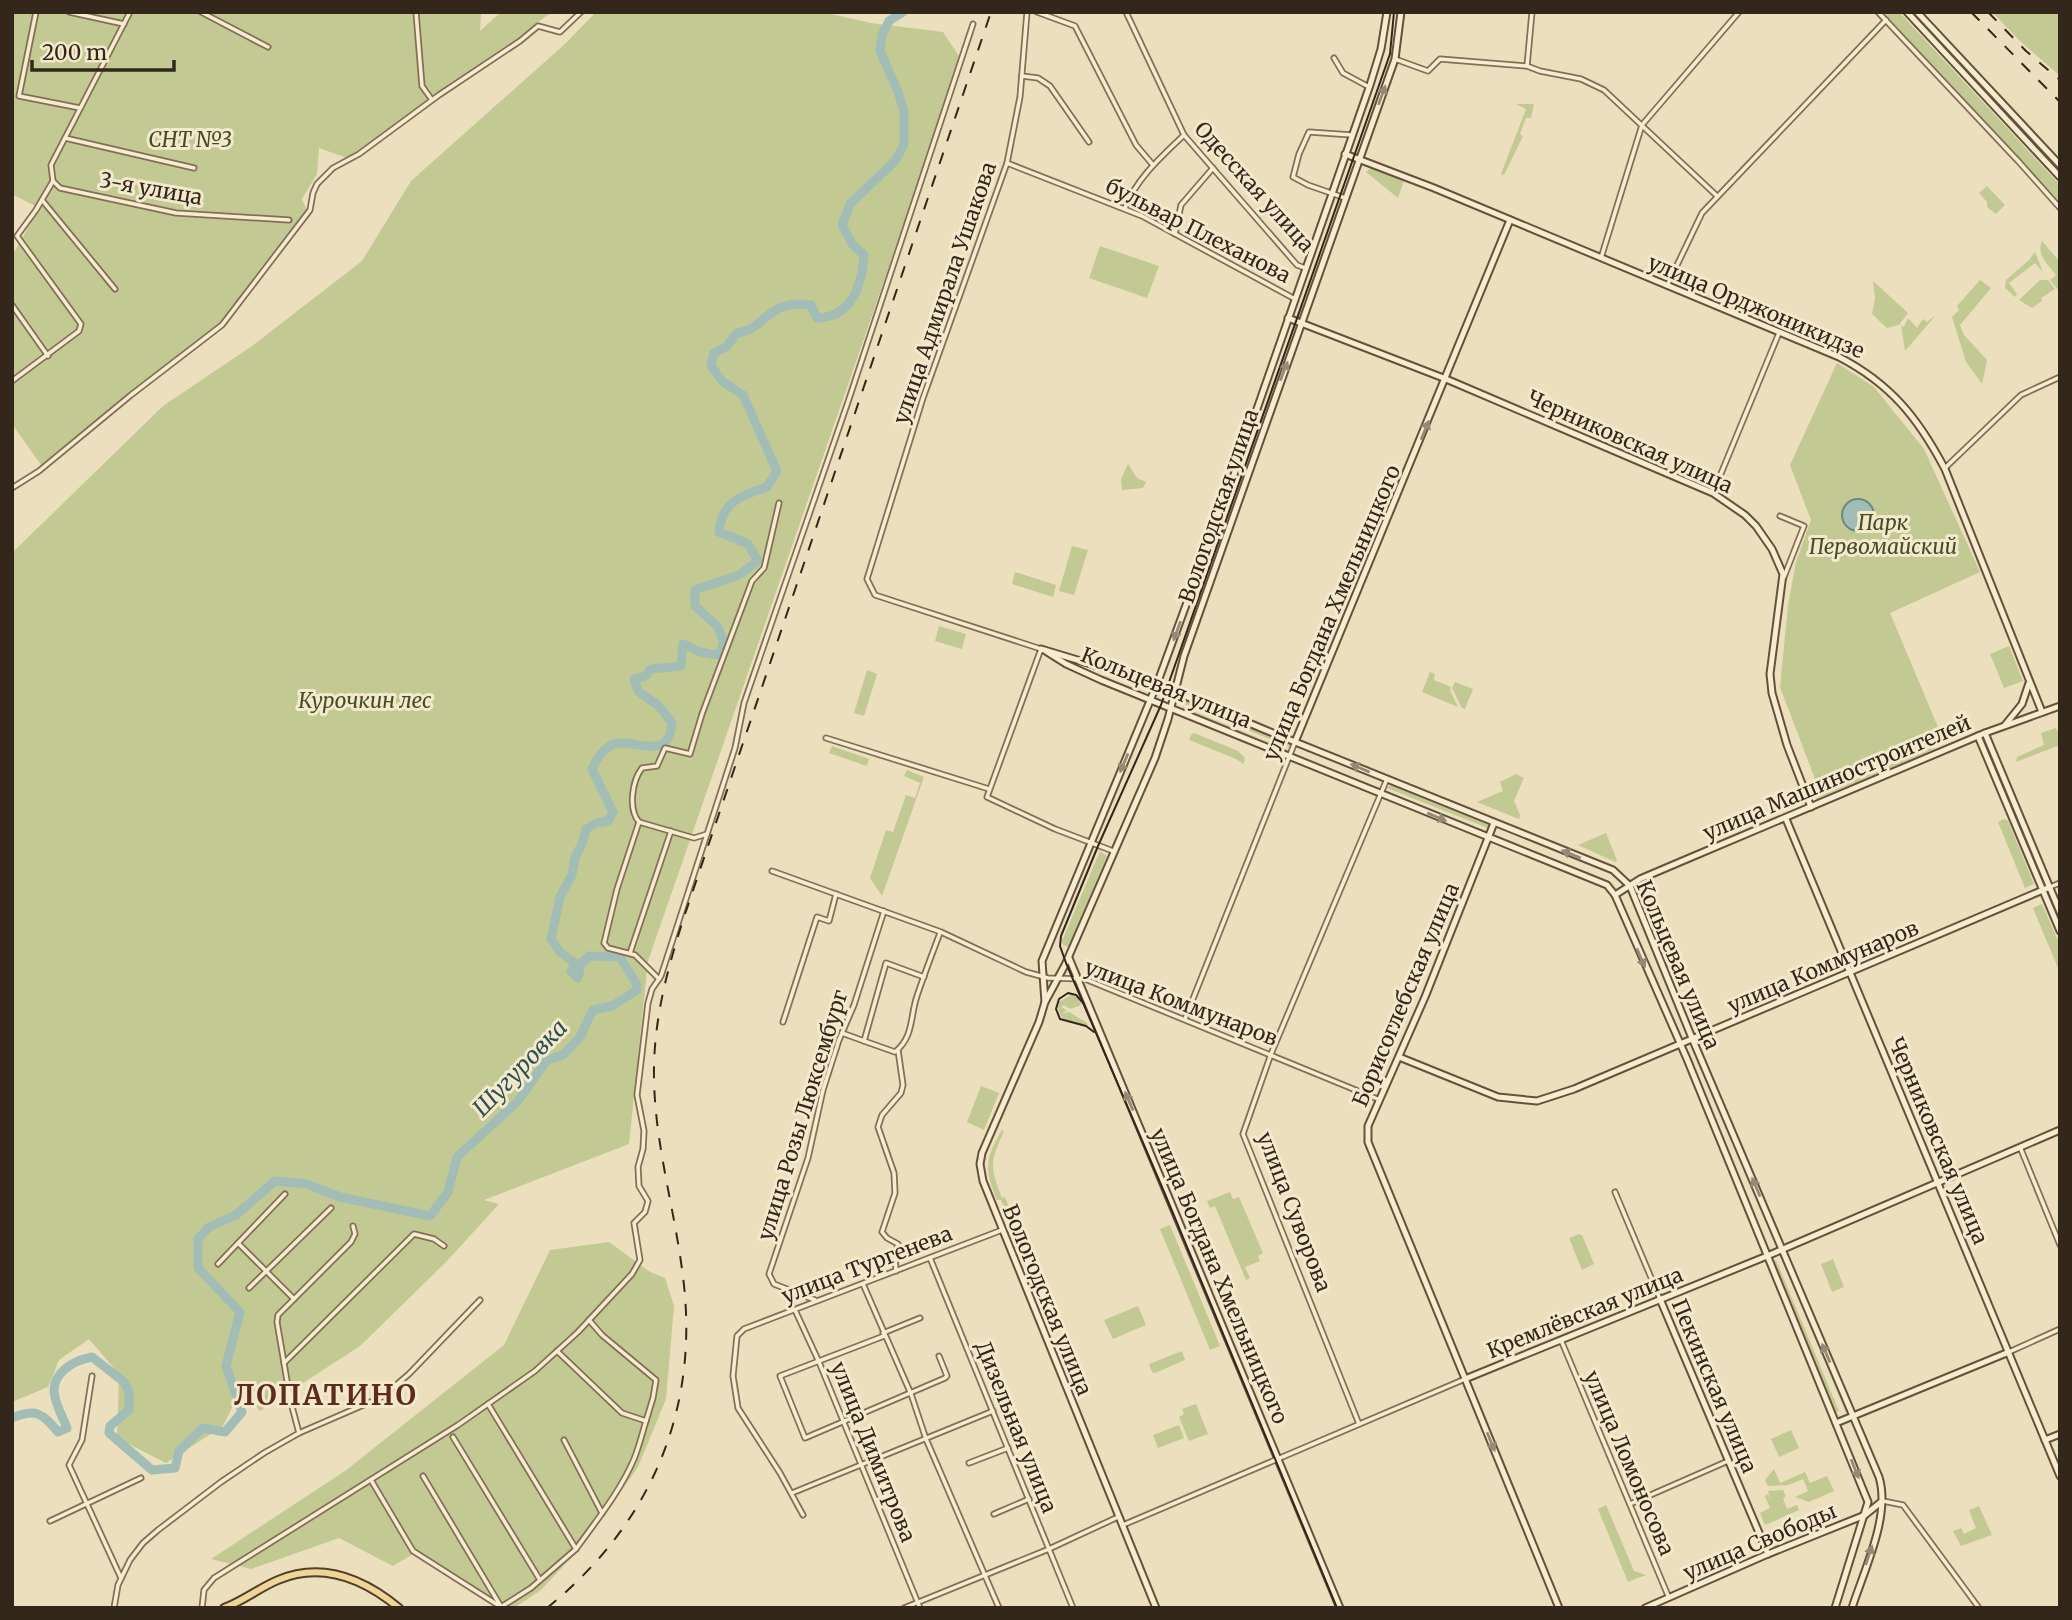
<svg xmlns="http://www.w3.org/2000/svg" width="2072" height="1620" font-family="Merriweather,serif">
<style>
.green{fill:#c2c993}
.water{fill:#a1bdb6;stroke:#698a83;stroke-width:2}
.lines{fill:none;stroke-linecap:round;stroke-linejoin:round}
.river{stroke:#a1bdb6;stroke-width:9}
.street-casing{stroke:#836f58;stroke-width:7}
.secondary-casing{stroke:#65513b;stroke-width:9}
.primary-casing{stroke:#513e2c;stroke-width:10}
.street{stroke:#f7ecd0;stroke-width:3.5}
.secondary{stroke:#f7ecd0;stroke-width:5}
.primary{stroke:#efd596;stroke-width:6}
.tram{stroke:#33271c;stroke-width:2}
.rail{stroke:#33271c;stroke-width:2;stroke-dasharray:12 12;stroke-linecap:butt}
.oneway{fill:#958a76}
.labels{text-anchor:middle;stroke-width:6;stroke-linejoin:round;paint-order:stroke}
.park-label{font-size:21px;font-style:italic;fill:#434f23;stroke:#f4e9cd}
.street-label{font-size:21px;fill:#33271c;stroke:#f4e9cd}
.water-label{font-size:23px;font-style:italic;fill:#2b5251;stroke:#f4e9cd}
.district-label{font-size:28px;font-weight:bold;letter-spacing:2px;fill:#5e2b1d;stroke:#f4e9cd}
</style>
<rect width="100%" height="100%" fill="#ecdfbe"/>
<g class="green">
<path d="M12 12H481L480 31 501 12H555L546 16 491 60 347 158 319 148 317 174 302 199 308 213 210 337 41 465 12 424V256L39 208 12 194Z"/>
<path d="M596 12H822L871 23 943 32 961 59 648 961 629 1144 484 1200 499 1204 446 1262 360 1346 260 1411 241 1390 223 1426 166 1463 117 1438 119 1374 89 1339 59 1360 48 1387 12 1402V553L163 406 252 346 362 261 411 181 566 43Z"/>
<path d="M1883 12H1899L2060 185V204Z"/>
<path d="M1992 12H2056L2060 17V76L2020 41Z"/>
<path d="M1516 104H1534L1531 118H1526L1520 134 1523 136 1504 175 1501 174 1526 109Z"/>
<path d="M1371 168 1404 181 1398 198 1366 172Z"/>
<path d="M1987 186 2005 205 1996 214 1987 207V202L1979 193Z"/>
<path d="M2042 241 2060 262V292L2050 280 2056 275C2048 264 2036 255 2042 241Z"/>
<path d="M1100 246 1159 266 1147 298 1089 278Z"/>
<path d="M2035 252 2043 272 2035 263 2009 283 2017 294 2015 297 2005 288 2006 280 2029 260Z"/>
<path d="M1980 280 1991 288 1960 325 1964 335 1987 360 1982 384 1966 362 1952 317 1959 310 1957 306Z"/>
<path d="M2040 280H2048L2055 289 2041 298 2042 301 2032 308 2019 300Z"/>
<path d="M1873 281 1908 313 1899 325 1887 328 1872 314 1875 299Z"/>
<path d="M1936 315 1905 351 1901 325 1904 327 1908 318 1917 328 1923 319 1927 322Z"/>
<path d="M1837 363 1874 387 1924 449 1980 572 1890 613 1943 739 1820 792 1780 687 1788 605 1796 562 1811 520 1790 465Z"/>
<path d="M1128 464 1137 478 1146 482 1143 488 1122 490 1121 479Z"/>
<path d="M1072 546 1088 550 1074 595 1059 591Z"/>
<path d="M1015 572 1056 585 1053 597 1012 584Z"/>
<path d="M939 626 966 634 962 649 935 641Z"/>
<path d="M2009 646 2023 681 2004 688 1990 654Z"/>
<path d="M867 670 877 674 864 716 854 713Z"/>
<path d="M1430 672 1435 674 1434 680 1451 687 1450 690 1458 707 1422 692Z"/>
<path d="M1455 682 1473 689 1465 709 1462 708 1452 688Z"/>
<path d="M1185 700 1290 743 1289 747 1184 704Z"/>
<path d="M1183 707 1288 750 1286 752 1182 710Z"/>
<path d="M2056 728 2060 737V745L2016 762 2017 757 2044 745 2041 733Z"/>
<path d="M1194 733 1238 751 1245 758 1244 763 1243 764 1236 759 1189 740 1191 735Z"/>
<path d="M832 746 869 759 867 766 829 753Z"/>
<path d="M1934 746 1935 749 1817 800 1815 797Z"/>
<path d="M907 770 924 777 882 896 870 878 886 830 893 832 906 795 915 798 920 783 904 776Z"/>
<path d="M1516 774 1524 778 1514 801 1520 815 1519 819 1477 802 1503 791 1500 782Z"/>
<path d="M1391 785 1488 824 1490 829 1387 788Z"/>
<path d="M2004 819 2008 821 2034 884 2025 888 1998 822Z"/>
<path d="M1606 833 1617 860 1615 862 1578 845Z"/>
<path d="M1100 851 1107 856 1068 947 1063 945 1062 941Z"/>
<path d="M2042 904 2060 945V973L2033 908Z"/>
<path d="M1071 995 1078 998 1081 1005 1071 1009 1063 1005 1062 1007 1067 1011 1061 1014 1069 1012 1087 1023 1088 1026C1073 1022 1054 1021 1059 1002Z"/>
<path d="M981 1086 999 1093 984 1130 967 1122Z"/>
<path d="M1002 1130 1004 1131C990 1164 989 1164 1002 1198L1005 1197 1021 1235 1017 1237 1001 1200H997C984 1170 985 1158 1002 1130Z"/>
<path d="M1230 1192 1233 1199 1239 1197 1263 1253 1258 1256 1260 1261 1245 1267 1250 1278 1246 1280 1215 1206 1210 1208 1207 1201Z"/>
<path d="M1170 1225 1220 1346 1210 1350 1160 1229Z"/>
<path d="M1579 1234 1582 1235 1594 1264 1582 1270 1569 1238Z"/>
<path d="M609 1242 650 1272 665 1278 674 1306 666 1399 638 1467 585 1543 541 1590 514 1608H501L413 1554 393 1566 339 1538 251 1569 211 1559 345 1471 504 1345 550 1250Z"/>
<path d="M1783 1256 1850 1415H1847L1781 1257Z"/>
<path d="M1833 1259 1844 1287 1832 1292 1821 1264Z"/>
<path d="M1776 1260 1839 1411 1836 1412 1773 1261Z"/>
<path d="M1138 1306 1146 1325 1113 1339 1104 1320Z"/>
<path d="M1182 1351 1185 1360 1155 1373 1152 1372 1149 1364Z"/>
<path d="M1196 1404 1208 1434 1189 1441 1179 1417 1184 1414 1182 1409Z"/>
<path d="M1179 1425 1184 1438 1158 1448 1153 1435Z"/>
<path d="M1791 1430 1799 1448 1779 1457 1771 1439Z"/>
<path d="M1774 1469 1780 1483 1805 1472 1810 1483 1827 1476 1834 1491 1809 1502 1795 1497 1808 1491 1803 1479 1788 1485 1768 1486 1765 1480Z"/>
<path d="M1783 1490 1786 1497 1783 1498 1787 1509 1797 1505 1799 1510 1765 1525 1760 1513 1770 1508 1765 1496 1768 1494 1771 1500 1768 1491Z"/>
<path d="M1606 1505 1634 1571 1646 1575 1628 1582 1598 1509Z"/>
<path d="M1979 1506 1992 1535 1961 1546 1953 1531 1961 1528 1964 1534 1976 1528 1969 1510Z"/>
</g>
<circle class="water" cx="1858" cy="515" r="16"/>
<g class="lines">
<path class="river" d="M12 1418C36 1408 42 1413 58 1432L67 1428C63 1418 57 1407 55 1397 49 1374 74 1360 92 1357L124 1382 129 1392V1410L110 1426 109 1433 152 1470 175 1468 179 1451 203 1428 225 1432 242 1412 226 1366 240 1312 198 1268V1239L209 1227 236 1215 275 1181 307 1184 340 1197 430 1216 448 1192 457 1157 517 1102 547 1060 563 1055 580 1037 593 1010 612 1006 637 990V985L620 957 589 956 581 964 578 978 571 971 576 964 560 952 551 939 560 897 572 875 575 857 582 844 586 829 596 823 608 821 613 812 592 769C598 758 602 749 614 744 634 737 669 764 672 723L659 706 638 691 634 679 645 676 651 669 681 666 683 644 700 652 719 655 724 643 718 627 695 606V590L739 575 758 561 748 544 719 532C722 501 741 496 767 487L777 471 743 395 722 381 711 365 714 353 726 347 737 333C765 330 768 298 811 305L817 318C853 317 862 284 864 255L852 244 842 225 850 204 895 161 904 145V111L898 92 880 51 882 35 889 21 903 12"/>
<defs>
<g id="street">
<path d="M36 12 19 96 80 108"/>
<path d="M69 12 124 24"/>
<path d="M130 12 51 165 53 181 60 188 176 213 289 220"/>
<path d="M201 12 268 47"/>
<path d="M416 12 422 86 432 100"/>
<path d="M1027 12 1020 97 1007 163 923 398 867 579 875 595 1041 649 987 797 1055 829 1113 851"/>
<path d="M1037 12 1075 26 1136 145 1153 165"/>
<path d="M1126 12 1184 135 1297 265 1305 268"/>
<path d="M1878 12 2019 162 2060 208"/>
<path d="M1334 58 1343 73 1369 87"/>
<path d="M1395 59 1428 71 1440 59 1527 66 1540 71 1581 79 1604 90 1717 196"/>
<path d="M1527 66 1532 12"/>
<path d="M1022 76 1038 78 1050 86 1089 142"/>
<path d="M65 138 194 168"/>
<path d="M1007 163 1142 216 1295 299"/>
<path d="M1345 198 1308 185 1293 177 1299 154 1309 132 1352 135"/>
<path d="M42 200 115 289"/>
<path d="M1125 208C1137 178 1161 157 1184 135"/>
<path d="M1175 234 1181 205 1213 168"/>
<path d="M1601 258 1642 125 1739 12"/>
<path d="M1667 286 1702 213 1886 20"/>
<path d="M12 305 48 356"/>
<path d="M12 381 79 331 81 324 17 236 36 210 53 181"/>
<path d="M1945 468 2021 395 2060 377"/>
<path d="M12 488 39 471 131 395 222 325 310 210 313 193 317 184 333 168 359 154 439 95 520 41 538 26 560 32 581 12"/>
<path d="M1713 493 1779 333"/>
<path d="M1780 516 1804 526 1784 577"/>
<path d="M826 738 989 789"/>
<path d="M639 822 694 838 707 834"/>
<path d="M772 871 941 932 1026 972 1048 978 1085 979 1380 1100"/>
<path d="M2050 887 2060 883"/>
<path d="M630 953 671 831"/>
<path d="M659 979 635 955 608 948 604 943 617 889 639 822C628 809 632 781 642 768L657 766 665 748 690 754 702 714 752 581 764 568 779 503"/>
<path d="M1185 1019 1295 742"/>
<path d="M783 1022 817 917 829 921 836 894"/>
<path d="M842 1033 864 1041 886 963 924 977"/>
<path d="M864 1041 895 1052C914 1037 910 1016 917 996 924 975 932 954 940 933"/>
<path d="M2020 1147 2060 1245"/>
<path d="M1615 1192 1660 1299"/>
<path d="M238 1243 294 1299"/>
<path d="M930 1258 1073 1608"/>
<path d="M218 1264 285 1194"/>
<path d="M896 1271 895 1255 898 1244 887 1238 882 1232 895 1193 894 1173 878 1127 882 1115 901 1093 903 1085 898 1050"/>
<path d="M863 1284 911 1394 926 1439 999 1608"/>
<path d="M249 1288 331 1208"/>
<path d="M815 1300 774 1284 769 1274 808 1158 823 1090 839 1040 854 1005 884 911"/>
<path d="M795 1310 819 1362 920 1608"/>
<path d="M883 1333 920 1318"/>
<path d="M884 1336 780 1376 805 1438 945 1378 947 1376 939 1356"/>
<path d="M1561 1340 1669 1598"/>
<path d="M557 1351 622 1413 646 1421 653 1398 656 1380 602 1335 589 1320"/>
<path d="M2009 1352 2060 1329"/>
<path d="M284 1363 277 1322 278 1315 351 1242 355 1234 353 1226"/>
<path d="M92 1376 82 1440 69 1465 121 1578"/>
<path d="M488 1404 576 1549C596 1521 620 1492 634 1459 639 1447 642 1434 646 1421"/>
<path d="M1359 1424 1243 1134 1271 1054 1387 779"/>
<path d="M299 1433 290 1399 284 1363 414 1234 434 1239 444 1246"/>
<path d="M453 1437 540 1580"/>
<path d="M564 1440 602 1513"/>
<path d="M969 1463 1008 1448"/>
<path d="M423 1476 500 1605"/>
<path d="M371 1480 413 1551 501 1607"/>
<path d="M792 1493 993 1411"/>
<path d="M1883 1501 1903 1505 1979 1608"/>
<path d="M1630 1504 1728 1461"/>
<path d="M994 1514 1029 1499"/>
<path d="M803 1515 780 1473 738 1408 733 1376 737 1336 744 1329 1002 1230"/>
<path d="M50 1521 141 1478"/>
<path d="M1123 1525 1465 1379"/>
<path d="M501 1607 531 1588 576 1549"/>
<path d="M114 1608 118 1585 130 1560 143 1543 158 1530 221 1482 264 1453 299 1433 382 1397 409 1374 480 1300"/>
<path d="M202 1608 204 1590 214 1578 458 1425 535 1371 578 1332 632 1274 640 1260 634 1223 645 1212 648 1201 639 1186 638 1167 643 1149 644 1131 637 1095 648 1003 652 989 661 976 735 748 744 703 849 399 973 24"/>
<path d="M904 1608 1049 1549 1118 1517"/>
</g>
<g id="secondary">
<path d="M1907 12 2060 177"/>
<path d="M1917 12 2060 165"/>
<path d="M1345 154 1434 188 1839 357C1891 384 1918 418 1945 469L2042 712"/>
<path d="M1288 318 1446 379 1713 493 1745 515 1756 526 1772 549 1783 574 1770 674 1772 693 1787 745 1811 807"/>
<path d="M1041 649 1157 684 1263 729 1613 870 1630 886 1692 1038 1879 1477C1891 1516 1864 1570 1852 1608"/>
<path d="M1047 652 1066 664 1101 680 1607 885 1615 895 1687 1059 1868 1502 1835 1608"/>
<path d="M2005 725 2022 704 2029 683"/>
<path d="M1985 733 2060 912"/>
<path d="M1978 736 2060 931"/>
<path d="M1295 742 1510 220"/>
<path d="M1786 819 2060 1476"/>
<path d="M1494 823 1425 997 1368 1126V1142L1559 1608"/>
<path d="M1615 895 1640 879 1687 859 1985 733 2060 706"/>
<path d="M1069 958 1340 1608"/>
<path d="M1045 1002 1042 961 1157 684 1236 469 1370 85 1381 49 1387 12"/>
<path d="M1399 1057 1498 1097 1537 1101 1574 1089 2050 887"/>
<path d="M1660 1299 1768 1554"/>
<path d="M1465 1379 1767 1256 2060 1130"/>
<path d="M1836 1423 2009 1352"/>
<path d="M2045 1440 2060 1434"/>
<path d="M1156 1608 983 1181 980 1164 982 1153 1039 1022 1045 1002 1065 965 1155 758 1168 719 1184 656 1395 59 1401 12"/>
<path d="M1645 1608 1768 1554 1865 1515 1881 1502"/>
</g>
<path id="primary" d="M224 1608C243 1601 259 1588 278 1580 323 1561 364 1579 399 1608"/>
</defs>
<use href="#street" class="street-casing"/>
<use href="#secondary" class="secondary-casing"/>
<use href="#primary" class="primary-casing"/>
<use href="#street" class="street"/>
<use href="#secondary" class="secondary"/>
<use href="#primary" class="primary"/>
<g class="tram">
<path d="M1084 1004 1076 995 1068 993 1059 999 1056 1009 1060 1019 1086 1026 1094 1032"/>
<path d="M1337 1608 1165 1194 1066 963 1060 946 1061 936 1098 846 1161 705 1390 54 1394 12"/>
</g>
<g class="rail">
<path d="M1971 12 2060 102"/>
<path d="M1988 12 2026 51 2060 80"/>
<path d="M547 1608C651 1524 700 1409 683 1277 675 1210 655 1146 654 1078 653 1022 667 970 684 917L991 12"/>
</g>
</g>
<defs><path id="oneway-solid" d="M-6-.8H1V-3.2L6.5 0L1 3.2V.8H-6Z" transform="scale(1.75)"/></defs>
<g class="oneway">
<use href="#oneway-solid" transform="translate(1382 95) rotate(-70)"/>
<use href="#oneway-solid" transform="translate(1284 371) rotate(-69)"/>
<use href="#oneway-solid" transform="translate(1425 430) rotate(-68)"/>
<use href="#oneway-solid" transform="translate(1177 631) rotate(110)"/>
<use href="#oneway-solid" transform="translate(1124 763) rotate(113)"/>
<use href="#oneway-solid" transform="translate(1360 768) rotate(-157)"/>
<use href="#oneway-solid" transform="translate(1437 817) rotate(23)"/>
<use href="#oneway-solid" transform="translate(1571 854) rotate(-158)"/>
<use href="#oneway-solid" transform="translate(1641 958) rotate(66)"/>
<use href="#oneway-solid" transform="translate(1129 1101) rotate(-113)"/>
<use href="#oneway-solid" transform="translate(1756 1187) rotate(-113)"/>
<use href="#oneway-solid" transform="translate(1826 1353) rotate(-113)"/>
<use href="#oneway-solid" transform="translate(1491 1442) rotate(68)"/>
<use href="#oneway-solid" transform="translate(1855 1469) rotate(68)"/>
<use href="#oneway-solid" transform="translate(1869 1555) rotate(-71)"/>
</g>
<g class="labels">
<g class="park-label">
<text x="190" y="147">СНТ №3</text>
<text x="1883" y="530">Парк<tspan x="1883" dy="24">Первомайский</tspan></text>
<text x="365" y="708">Курочкин лес</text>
</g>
<g class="street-label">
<text transform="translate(1254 187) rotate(48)" y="7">Одесская улица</text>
<text transform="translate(151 189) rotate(10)" y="7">3-я улица</text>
<text transform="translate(1198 231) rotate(27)" y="7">бульвар Плеханова</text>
<text transform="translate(945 293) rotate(-71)" y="7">улица Адмирала Ушакова</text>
<text transform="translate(1756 307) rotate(23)" y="7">улица Орджоникидзе</text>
<text transform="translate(1630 442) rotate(24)" y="7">Черниковская улица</text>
<text transform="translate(1219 506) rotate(-71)" y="7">Вологодская улица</text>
<text transform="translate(1332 613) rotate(-67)" y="7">улица Богдана Хмельницкого</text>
<text transform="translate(1166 688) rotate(22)" y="7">Кольцевая улица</text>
<text transform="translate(1837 778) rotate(-23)" y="7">улица Машиностроителей</text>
<text transform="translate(1678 965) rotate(67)" y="7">Кольцевая улица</text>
<text transform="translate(1823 967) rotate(-23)" y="7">улица Коммунаров</text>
<text transform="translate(1406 995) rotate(-67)" y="7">Борисоглебская улица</text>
<text transform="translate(1181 1003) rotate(21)" y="7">улица Коммунаров</text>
<text transform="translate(803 1115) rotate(-73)" y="7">улица Розы Люксембург</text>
<text transform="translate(1938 1141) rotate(67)" y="7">Черниковская улица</text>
<text transform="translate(1294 1212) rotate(69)" y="7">улица Суворова</text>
<text transform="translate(867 1265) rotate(-21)" y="7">улица Тургенева</text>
<text transform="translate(1219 1276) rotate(67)" y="7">улица Богдана Хмельницкого</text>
<text transform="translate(1047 1300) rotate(68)" y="7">Вологодская улица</text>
<text transform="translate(1585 1313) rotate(-22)" y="7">Кремлёвская улица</text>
<text transform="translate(1714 1386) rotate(67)" y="7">Пекинская улица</text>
<text transform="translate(1016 1427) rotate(68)" y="7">Дизельная улица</text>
<text transform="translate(873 1452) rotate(68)" y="7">улица Димитрова</text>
<text transform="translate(1629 1463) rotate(67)" y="7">улица Ломоносова</text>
<text transform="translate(1760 1542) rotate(-23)" y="7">улица Свободы</text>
</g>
<g class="water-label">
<text transform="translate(520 1068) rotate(-46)" y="8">Шугуровка</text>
</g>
<g class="district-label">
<text x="326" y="1405">ЛОПАТИНО</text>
</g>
</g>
<rect width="2072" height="1620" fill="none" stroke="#33271c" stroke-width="28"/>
<path d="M32 60v10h142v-10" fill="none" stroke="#33271c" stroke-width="3.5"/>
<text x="42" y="60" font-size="21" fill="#33271c" stroke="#f4e9cd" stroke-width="5" paint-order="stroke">200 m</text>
</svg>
